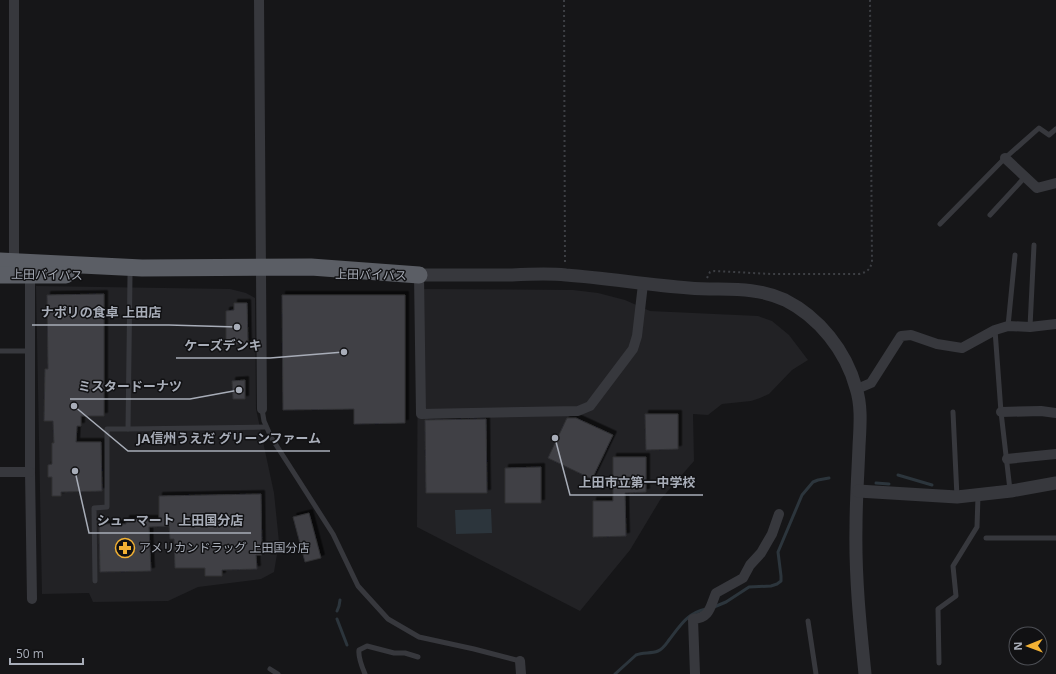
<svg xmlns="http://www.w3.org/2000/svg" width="1056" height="674" font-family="'Open Sans','Noto Sans JP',sans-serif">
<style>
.built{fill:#222225}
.water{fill:#2c353c}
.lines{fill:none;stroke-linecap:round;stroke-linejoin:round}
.stream{stroke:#2c353c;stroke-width:3}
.building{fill:#404145;stroke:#303034;filter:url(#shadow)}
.path{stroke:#3d3f44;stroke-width:2;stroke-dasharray:2 3;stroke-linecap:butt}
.service{stroke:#37383d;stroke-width:5}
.minor{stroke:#37383d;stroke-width:10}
.tertiary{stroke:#37383d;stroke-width:13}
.trunk{stroke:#5b5e65;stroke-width:17}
.labels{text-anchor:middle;stroke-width:3;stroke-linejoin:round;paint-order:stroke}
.street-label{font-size:12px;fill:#a8adb8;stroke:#111113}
.poi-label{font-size:12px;fill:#a8adb8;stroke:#111113;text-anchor:start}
.leader{fill:none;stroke:#a8adb8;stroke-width:1.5}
.callout-dot{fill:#a8adb8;stroke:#111113;stroke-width:1.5}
.callout-label{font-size:13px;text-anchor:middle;font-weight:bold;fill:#a8adb8;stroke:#111113;stroke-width:3;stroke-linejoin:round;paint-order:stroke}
</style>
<defs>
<filter id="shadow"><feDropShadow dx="3.5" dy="-3.5" stdDeviation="0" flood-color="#0009"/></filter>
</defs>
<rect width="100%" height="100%" fill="#161618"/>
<g class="built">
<path d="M36 286 230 289 246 293 255 298 256 409 274 493 279 542 274 572 261 579 198 587 168 601 93 602 89 593 42 594Z"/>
<path d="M418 289 573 290 598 293 625 300 650 311 758 316 772 321 789 335 808 360 792 370 769 394 760 398 751 401 722 404 708 415 693 414 694 461 660 500 630 550 580 611 417 527Z"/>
</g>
<path class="water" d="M491 509 492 533 456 534 455 510Z"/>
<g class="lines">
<g class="stream">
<path d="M898 475 932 485"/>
<path d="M876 483 889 484"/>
<path d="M714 607 726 602 749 587 771 586 777 584 781 581V576L778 552 802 495 813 482 818 480 829 478"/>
<path d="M337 611 339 606 340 600"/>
<path d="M337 619 347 645"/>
<path d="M615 674 636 655C643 652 651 654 658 651 663 649 666 644 669 640 680 626 687 613 706 609"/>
</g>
</g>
<g class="building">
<path d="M104 294V416H81V426H77L76 442H101L102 491 61 492V496H52V477H48V465L52 464V443H54L53 421H44L45 369H48L47 295Z"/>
<path d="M282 295H405V423L354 424V409L283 410Z"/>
<path d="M234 303H247L248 344H226V311L234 310Z"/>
<path d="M245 380V399H233L232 381Z"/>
<path d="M645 414H678V449L646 450Z"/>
<path d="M567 418H576L613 435 592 479 548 458Z"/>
<path d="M486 419 487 493H426L425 420Z"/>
<path d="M613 457H646V492L625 493 626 536 593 537V501H613Z"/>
<path d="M541 467V503H505V468Z"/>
<path d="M261 494 262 555H256L257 569 222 570V576H205V568H175L174 539H170L169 526 149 527 151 571 100 572 99 524H126V519H159V496Z"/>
<path d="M309 513 321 558 305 562 293 517Z"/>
</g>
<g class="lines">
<g class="path">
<path d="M564 0 565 265"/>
<path d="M707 278 710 272 715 271 771 274H859C867 272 870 270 872 262L870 0"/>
</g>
<g class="service">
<path d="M990 215 1025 177"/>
<path d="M940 224 1005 158 1039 128 1049 135 1056 129"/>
<path d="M1008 326 1015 255"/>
<path d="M1030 327 1034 245"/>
<path d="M995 330 1001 412 1010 490"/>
<path d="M0 351H30"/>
<path d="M262 409 264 421 271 437 333 534 358 586 388 619 419 637 474 649 520 661"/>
<path d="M953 412 957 497"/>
<path d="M128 429 266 427"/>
<path d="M986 538H1056"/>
<path d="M95 581 94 508 107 507V429H128L130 276"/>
<path d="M808 621 816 674"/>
<path d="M939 663 938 609 956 596 953 566 977 527 978 496"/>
<path d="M270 669 278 674"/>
<path d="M365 674C362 667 358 657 359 650L367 646 394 653H405L418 657"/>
</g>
<g class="minor">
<path d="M14 0V262"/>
<path d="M259 0 262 409"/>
<path d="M1005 158 1037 188 1056 183"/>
<path d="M30 275V472L32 599"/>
<path d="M419 275 421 414 578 411 590 406 633 349 637 336 643 284"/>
<path d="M857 389 871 383 901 336 911 335 937 344 962 348 995 330 1008 326 1030 327 1056 324"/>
<path d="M1001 412 1041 411 1056 413"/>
<path d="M1007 459 1056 454"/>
<path d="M0 472H30"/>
<path d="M520 661 521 674"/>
<path d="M695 674 693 619C710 618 710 607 716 593L743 578 750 565 761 553 772 534 779 514"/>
</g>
<g class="tertiary">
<path d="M419 275C450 275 481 275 512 275 530 274 548 273 566 275 607 278 648 285 689 288 723 291 752 285 785 300 819 317 846 351 856 388 862 406 860 427 859 446 858 473 856 500 856 527 855 576 860 625 865 674"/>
<path d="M858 491 957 497 1011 491 1056 483"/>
</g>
<g class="trunk">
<path d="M0 261 142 268 311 267 419 275"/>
<path d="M0 275H66"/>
</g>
</g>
<defs>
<symbol id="pharmacy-ring" viewBox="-11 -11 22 22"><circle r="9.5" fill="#111113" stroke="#f2b134" stroke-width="1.5"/><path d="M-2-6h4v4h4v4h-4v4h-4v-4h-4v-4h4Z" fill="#f2b134"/></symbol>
</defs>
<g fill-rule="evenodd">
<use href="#pharmacy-ring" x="114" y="537" width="22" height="22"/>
</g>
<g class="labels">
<g class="street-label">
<text transform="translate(47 275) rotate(1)" y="4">上田バイパス</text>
<text transform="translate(371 275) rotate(1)" y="4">上田バイパス</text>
</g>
<g class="poi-label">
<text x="139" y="552">アメリカンドラッグ 上田国分店</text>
</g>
</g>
<path class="leader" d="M237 327L169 325H32M344 352L270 358H176M239 390L190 399H70M74 406L128 451H330M555 438L570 495H703M75 471L89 533H251"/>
<g class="callout-dot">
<circle cx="237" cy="327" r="4"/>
<circle cx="344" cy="352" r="4"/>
<circle cx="239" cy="390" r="4"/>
<circle cx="74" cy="406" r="4"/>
<circle cx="555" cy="438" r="4"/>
<circle cx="75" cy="471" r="4"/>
</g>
<g class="callout-label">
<text x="101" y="317">ナポリの食卓 上田店</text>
<text x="223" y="350">ケーズデンキ</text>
<text x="130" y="391">ミスタードーナツ</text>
<text x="229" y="443">JA信州うえだ グリーンファーム</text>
<text x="637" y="487">上田市立第一中学校</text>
<text x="170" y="525">シューマート 上田国分店</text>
</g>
<g transform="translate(1028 646) rotate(269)"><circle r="19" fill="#111113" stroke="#4d4f55"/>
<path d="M0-3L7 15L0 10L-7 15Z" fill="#f2b134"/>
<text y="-6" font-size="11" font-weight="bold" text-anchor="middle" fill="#a8adb8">N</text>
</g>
<path d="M10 658v6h73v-6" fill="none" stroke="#a8adb8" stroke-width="2"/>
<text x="16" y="658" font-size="12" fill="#a8adb8" stroke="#111113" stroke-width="3" paint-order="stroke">50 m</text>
</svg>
